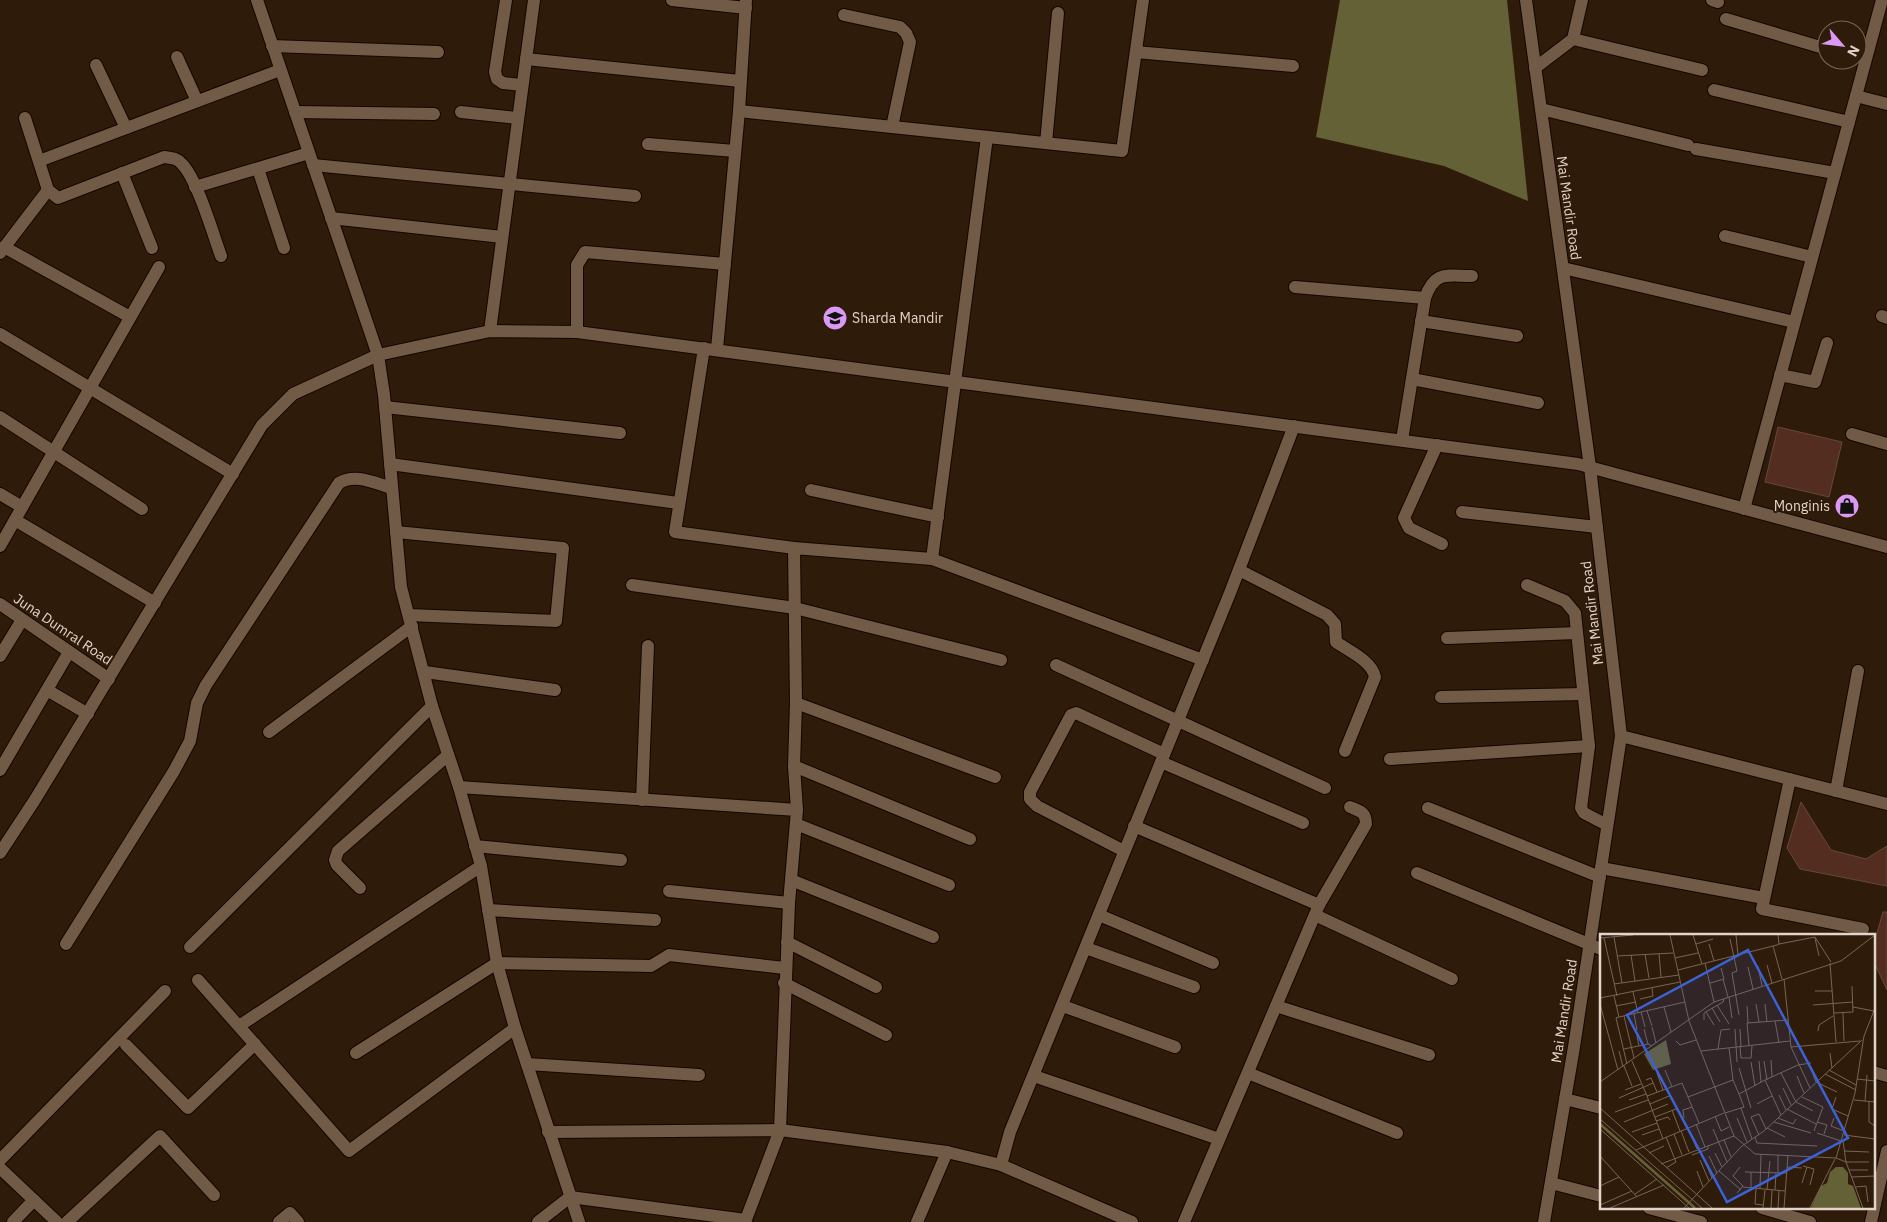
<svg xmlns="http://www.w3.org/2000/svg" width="1887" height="1222" font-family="'IBM Plex Sans',sans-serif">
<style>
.water{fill:#656137}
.building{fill:#532d1f;stroke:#65483e}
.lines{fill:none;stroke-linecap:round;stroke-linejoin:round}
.street-casing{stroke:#160500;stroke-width:14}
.secondary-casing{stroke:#160500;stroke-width:14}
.street{stroke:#715a46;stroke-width:12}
.secondary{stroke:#715a46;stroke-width:12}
.labels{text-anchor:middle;stroke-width:4;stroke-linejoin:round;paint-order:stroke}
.street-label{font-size:14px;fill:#e2d4c9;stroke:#2f1b09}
.poi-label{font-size:14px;fill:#e2d4c9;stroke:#2f1b09;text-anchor:start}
.inset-river{fill:none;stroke:#656137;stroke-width:2.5}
.inset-road{fill:none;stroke:#776556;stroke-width:1}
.view{fill:#3b62d6;fill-opacity:0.15;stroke:#3b62d6;stroke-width:2.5}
.inset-edge{fill:none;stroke:#e2d4c9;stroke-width:2.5}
</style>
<rect width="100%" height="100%" fill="#2f1b09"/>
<path class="water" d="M1340 0H1507L1528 201 1444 166 1316 137Z"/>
<g class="building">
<path d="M1778 427 1842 442 1829 497 1765 482Z"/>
<path d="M1801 802 1831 850 1866 859 1887 846V886L1800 869 1787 848Z"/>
<path d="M1883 912H1887V990L1873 960V947Z"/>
</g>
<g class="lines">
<defs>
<g id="street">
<path d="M257 0 378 355"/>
<path d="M506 0 495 72 497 79 503 83 522 85"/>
<path d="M672 0 746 8"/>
<path d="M1526 0 1590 467 1621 736 1574 1047 1544 1222"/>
<path d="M1712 0 1718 2"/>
<path d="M844 15 900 27 906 33 910 42 892 127"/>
<path d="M1726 19 1827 49"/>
<path d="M1573 39 1702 70"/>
<path d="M272 46 438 52"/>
<path d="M1136 52 1293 66"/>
<path d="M177 57 197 101"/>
<path d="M526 59 740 81"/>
<path d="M96 65 126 128"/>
<path d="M1535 68 1573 39 1582 0"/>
<path d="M1714 90 1849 122"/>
<path d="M1856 96 1887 104"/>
<path d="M1541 109 1688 145"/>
<path d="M739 111 1122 151 1143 0"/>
<path d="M295 112 434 114"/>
<path d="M461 112 517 118"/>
<path d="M25 118 48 190 58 198 164 157C172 158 177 158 182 164 197 179 213 234 221 256"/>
<path d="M1046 143 1058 13"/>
<path d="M648 144 735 151"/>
<path d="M1696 149 1835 173"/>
<path d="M39 161 280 70"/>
<path d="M313 165 635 196"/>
<path d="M258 169 284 248"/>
<path d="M122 173 152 248"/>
<path d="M195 187 309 153"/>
<path d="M331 218 502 237"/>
<path d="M1725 236 1812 257"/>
<path d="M4 247 130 317"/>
<path d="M0 253 48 190"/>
<path d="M1563 268 1794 322"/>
<path d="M1295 287 1425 298"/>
<path d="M1882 316 1887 318"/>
<path d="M1421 321 1517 336"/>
<path d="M490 331 534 0"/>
<path d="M577 332V265L585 252 725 264"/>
<path d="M0 334 233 474"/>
<path d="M704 348 675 532 794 548"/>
<path d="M717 349 739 111 746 0"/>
<path d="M1780 375 1815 382 1827 343"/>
<path d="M1412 379 1538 403"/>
<path d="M385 407 620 433"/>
<path d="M0 417 142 509"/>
<path d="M1852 434 1887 444"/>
<path d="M1402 440 1425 298C1435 270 1446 276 1472 276"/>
<path d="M1437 445 1404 518 1409 528 1442 544"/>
<path d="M390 464 678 503"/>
<path d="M811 490 938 517"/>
<path d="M0 494 22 507"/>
<path d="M1744 509 1882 0"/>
<path d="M1462 512 1597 527"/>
<path d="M15 520 155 603"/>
<path d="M396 532 563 548 556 621 409 615"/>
<path d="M0 546 159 267"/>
<path d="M932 559 987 137"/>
<path d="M1239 570 1327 615 1335 624 1336 642C1349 651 1372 661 1375 677L1345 751"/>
<path d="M632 585 795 608 1001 660"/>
<path d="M1527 585 1565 601 1575 613 1589 746 1581 808 1584 813 1607 825"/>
<path d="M0 604 109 679"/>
<path d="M1447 638 1577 633"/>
<path d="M0 656 22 620"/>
<path d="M1056 665 1325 788"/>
<path d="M425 672 555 690"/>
<path d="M47 690 88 714"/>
<path d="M1441 697 1583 694"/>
<path d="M796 703 995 777"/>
<path d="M269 732 412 626"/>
<path d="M1621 736 1887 804"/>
<path d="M1390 759 1589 746"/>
<path d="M1161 762 1303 823"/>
<path d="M794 766 970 839"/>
<path d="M0 770 69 652"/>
<path d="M1790 779 1762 909 1863 929"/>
<path d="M459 787 797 810 789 903 780 1130 745 1222"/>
<path d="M1836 791 1858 671"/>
<path d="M642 800 648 646"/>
<path d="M1428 808 1600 877"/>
<path d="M797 810 794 766 796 703 794 548 932 559 1203 660"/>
<path d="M796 824 949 885"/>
<path d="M1134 826 1319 905 1184 1222"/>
<path d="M475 846 621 860"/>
<path d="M1124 851 1037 806 1030 799V792L1071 715 1076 713 1164 754"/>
<path d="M1601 868 1764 898"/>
<path d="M1417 873 1601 949"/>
<path d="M791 880 933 937"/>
<path d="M360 888 337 865 335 860 338 851 448 755"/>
<path d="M669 891 789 903"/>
<path d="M1319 905 1366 824C1366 812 1360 811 1350 807"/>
<path d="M488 910 655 920"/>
<path d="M1099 915 1213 963"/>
<path d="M1315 915 1452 979"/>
<path d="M787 942 876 987"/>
<path d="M66 944 174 771 190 741 197 703 206 685 339 483C356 473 374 483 392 488"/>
<path d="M190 947 432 706"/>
<path d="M1086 948 1194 987"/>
<path d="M198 980 349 1151 515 1028"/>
<path d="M784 983 886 1035"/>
<path d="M1063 1006 1175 1047"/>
<path d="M1276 1006 1429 1055"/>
<path d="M239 1026 481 866"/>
<path d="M126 1045 188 1108 255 1044"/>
<path d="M356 1053 497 963 651 966 669 955 785 968"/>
<path d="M527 1064 699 1075"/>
<path d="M1873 1072 1887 1076"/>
<path d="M1248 1073 1397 1133"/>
<path d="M1034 1076 1219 1139"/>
<path d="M1565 1099 1601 1108"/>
<path d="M548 1132 780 1130 947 1152"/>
<path d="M0 1160 165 991"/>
<path d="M1001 1165 1010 1132 1230 593 1294 426"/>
<path d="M1551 1183 1601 1196"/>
<path d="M1649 1208 1701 1222"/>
<path d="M1762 1208 1810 1222"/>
<path d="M13 1222 34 1200"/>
<path d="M67 1222 160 1136 214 1195"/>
<path d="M279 1222 290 1213 298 1222"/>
<path d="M538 1222 570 1197 746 1220"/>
<path d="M917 1222 947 1152 1001 1165 1132 1222"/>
<path d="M1871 1222 1887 1151"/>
</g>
<g id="secondary">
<path d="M378 355 384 395 401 587 432 706 459 787 481 866 497 963 515 1028 579 1222"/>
<path d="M0 853 36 798 262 425 293 394 378 355 490 331 577 332 1578 464 1887 547"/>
<path d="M0 1168 57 1222"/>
</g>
</defs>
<use href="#street" class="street-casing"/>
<use href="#secondary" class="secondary-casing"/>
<use href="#street" class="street"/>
<use href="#secondary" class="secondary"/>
</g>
<defs>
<symbol id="school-disc" viewBox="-11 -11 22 22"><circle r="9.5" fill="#dc99f4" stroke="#2f1b09"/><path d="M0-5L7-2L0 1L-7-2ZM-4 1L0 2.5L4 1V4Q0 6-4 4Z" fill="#111"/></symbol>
<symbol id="shop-disc" viewBox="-11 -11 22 22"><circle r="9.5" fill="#dc99f4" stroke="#2f1b09"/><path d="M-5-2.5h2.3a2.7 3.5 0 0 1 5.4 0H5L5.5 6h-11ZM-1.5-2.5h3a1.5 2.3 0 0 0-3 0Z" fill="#111"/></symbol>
</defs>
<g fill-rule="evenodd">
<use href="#school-disc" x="821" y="304" width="28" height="28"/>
<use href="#shop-disc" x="1833" y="492" width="28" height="28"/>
</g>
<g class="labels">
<g class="street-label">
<text transform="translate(1569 208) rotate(82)" y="5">Mai Mandir Road</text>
<text transform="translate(1592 613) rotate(-97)" y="5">Mai Mandir Road</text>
<text transform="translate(63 629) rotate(34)" y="5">Juna Dumral Road</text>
<text transform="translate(1564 1011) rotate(-81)" y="5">Mai Mandir Road</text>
</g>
<g class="poi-label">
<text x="852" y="323">Sharda Mandir</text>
<text x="1830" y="511" text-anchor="end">Monginis</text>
</g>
</g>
<g transform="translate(1600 934)">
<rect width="275" height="275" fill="#2f1b09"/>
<path d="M66 106 71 130 53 136 44 120ZM236 233H243L248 239V250L253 252 261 274H211L221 252 227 249 230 238Z" fill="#656137"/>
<path class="inset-river" d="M0 190 95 274"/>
<path class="inset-road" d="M70 1 89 87 134 202 155 220 236 224 246 228 263 274M93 1 102 30M136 1 138 21M14 3 22 49M0 4 33 1M4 4 17 62M215 4 219 22M130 5 137 37 132 39 139 81M96 10 113 5M109 10 114 27M179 10 215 3 231 28M173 12 182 45M45 20 49 44M59 20 61 43M31 21 35 47M17 22 73 19M75 24 98 19M105 29 114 68M230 29 236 108M167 31 172 49M158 32 162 52M148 33 153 55M78 36 177 11 179 10 178 1M123 45 128 63M184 45 191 113 260 107M110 49 124 45 121 34M14 50 79 41M215 57H232M33 58 38 79M14 62 19 83 85 68M129 63 132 84M0 64 80 48M40 65 53 62 52 54M0 70 18 136M156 70 159 88M165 70 167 88M117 71 129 90M213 71 253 68M16 72 36 68M147 72 148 89M64 73 71 98M253 73 274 77M112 74 120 88M47 77 52 92M41 78 45 93M106 78 114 91M234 79 253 78 252 52M243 79 244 107M34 80 37 96M24 82 34 124M19 83 16 84 27 130M104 86V79L123 68 124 65M175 87 179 109M52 93 56 109M44 95 48 110M135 95 137 128M140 95 141 113M36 97 39 112M218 97 219 91 233 82M76 107 80 111 96 106M149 112 147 89 188 86M140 113 141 124H151L152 112M191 113 210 154M129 114 133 146 139 160 165 146M24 115 48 110 52 112M118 115 121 96 130 95M19 117 23 133M101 117 190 107M230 119 232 134M171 126 172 143M32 127 47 162M159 127 161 148M164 127 167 146M151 128 155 152M209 130 216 148 237 158M24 132 32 152M139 134 151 174M65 136 72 153M229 136 256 151M57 139 63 156M181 139 196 168 213 177M225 140 256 156M197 142 204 159M257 145 275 147M46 146 51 144 57 158M0 148 114 68 241 27 275 1M183 154 191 171M25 156 41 150M179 161 186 176M88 163 133 146M202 163 223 173 214 197M236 163 232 175 248 182M19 164 53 149M29 166 46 160M254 166 275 168M265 167 267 141M269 167V188L275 192M50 170 69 162M157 170 172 162M0 174 112 274M141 174 152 205M187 175 216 190M72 176 80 197M15 178 48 166M125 179 144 173 139 160M181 181 165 146 198 131 211 129M115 182 121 197 129 193M55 183 76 175M84 184 83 176 92 173M137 184 147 208M178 184 193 190 196 185M234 184 231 192 244 197M0 185 102 274M56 187 68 183 70 186M24 188 68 170M174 188 211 199M217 188 227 191 224 200M96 190 105 213M88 194 97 215M167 194 185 203M0 195 89 274M113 195 127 228M81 197 89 218M32 198 57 189M217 199 241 207M74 200 82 221M42 201 59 195M159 201 151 183 159 180 166 195M244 201 275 205M155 203 157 209 217 212M63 205 47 162 82 149 99 189M124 206 131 223M243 207 246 228M36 216 124 179M244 217 269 218M49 219 64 212M115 219 122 233M92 221 108 215V212M0 222 37 263M109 222 117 239M236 224 255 159 264 102 275 74M104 225 112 244M100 226 109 247M246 228H269M61 230 134 202M203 232 214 235 210 251M187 233 202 234M66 234 76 228 66 203M249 236H268M97 237 103 253M119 237 141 256M145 238 186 239M178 239V221M252 243 275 242M202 249 207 233M0 252 19 243M143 253 185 257M256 253 266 252 268 268M151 254V238M156 255 155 270 163 271M160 255 161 220M167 256 170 227M175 256 176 239M137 259 143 252 133 242 140 233M35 260 57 245M0 271 32 257M10 274 64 251M84 274 142 212 164 197 262 106M163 274 165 256M171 274 172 256M178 274 179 256M184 274 188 221M210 274 235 225"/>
<path class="view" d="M148 16 248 204 127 268 27 81Z"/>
<rect width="275" height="275" class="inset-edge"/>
</g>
<g transform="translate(1842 45) rotate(118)"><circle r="24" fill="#2f1b09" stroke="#776556"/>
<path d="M0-4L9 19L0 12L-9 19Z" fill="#dc99f4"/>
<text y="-8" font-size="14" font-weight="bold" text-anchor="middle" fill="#e2d4c9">N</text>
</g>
</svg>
